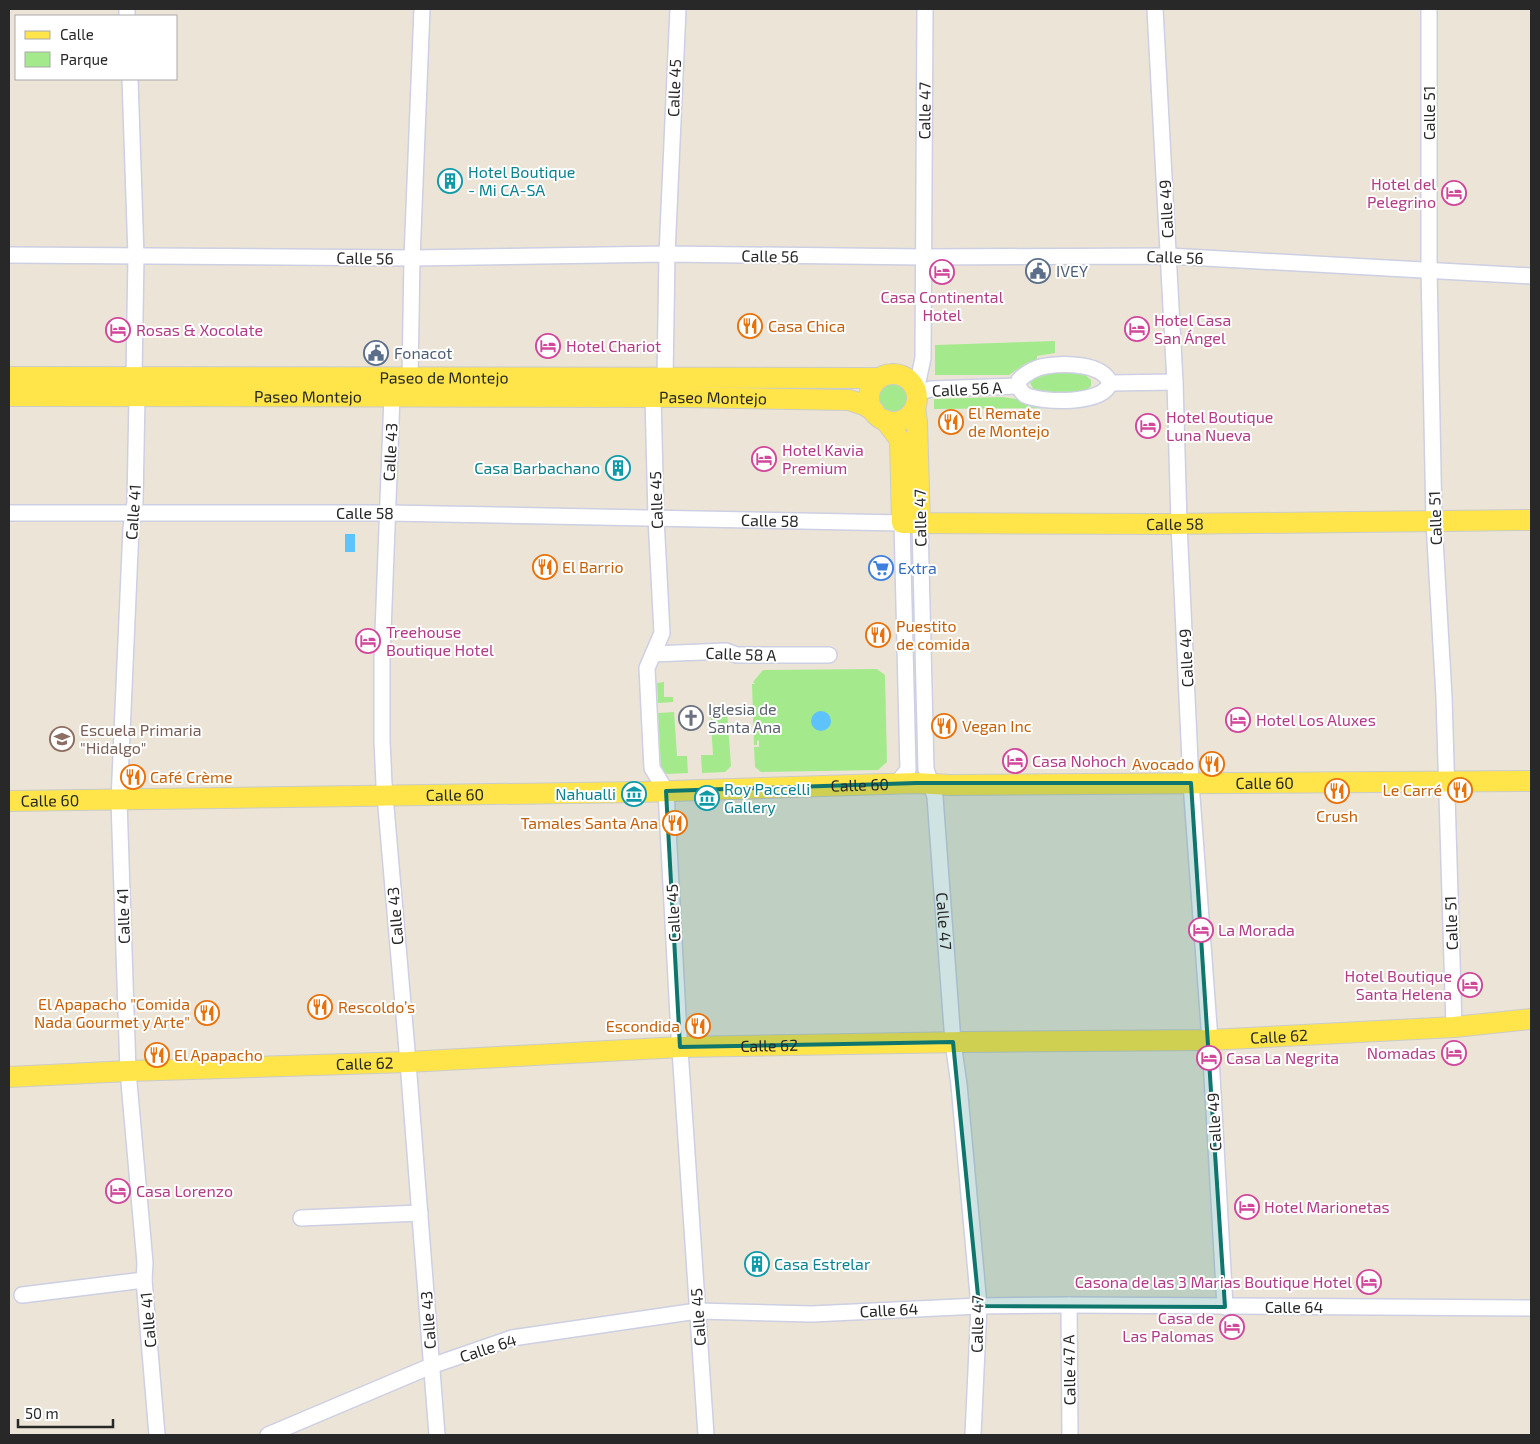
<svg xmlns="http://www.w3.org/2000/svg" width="1540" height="1444" font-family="'Exo 2',sans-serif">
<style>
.green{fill:#a4ea8d}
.water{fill:#5ec3fb}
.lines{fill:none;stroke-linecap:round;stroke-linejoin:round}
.minor-casing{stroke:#cdcfe3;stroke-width:18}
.major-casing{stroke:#cbcbcb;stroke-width:22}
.minor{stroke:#fff;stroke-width:15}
.major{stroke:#ffe54a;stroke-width:20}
.marked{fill:#0f766e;fill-opacity:0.2;stroke:#0f766e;stroke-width:4;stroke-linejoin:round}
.labels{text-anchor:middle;stroke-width:4;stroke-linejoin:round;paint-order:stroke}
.street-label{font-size:16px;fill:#282828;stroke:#fff}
.culture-label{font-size:16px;fill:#0d838f;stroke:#fff;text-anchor:start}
.hotel-label{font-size:16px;fill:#b23c85;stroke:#fff;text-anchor:start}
.service-label{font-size:16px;fill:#4e5e75;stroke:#fff;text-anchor:start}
.food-label{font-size:16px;fill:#c56008;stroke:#fff;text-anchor:start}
.shop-label{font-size:16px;fill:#366cbe;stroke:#fff;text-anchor:start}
.worship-label{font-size:16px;fill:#5b616d;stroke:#fff;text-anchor:start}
.education-label{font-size:16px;fill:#785e54;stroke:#fff;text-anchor:start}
</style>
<rect width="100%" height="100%" fill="#ece5d7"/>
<g class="green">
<path d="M1055 341V353L1037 356V360L1025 364 1009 375H935V345Z"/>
<path d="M1049 372H1078L1083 373 1091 380V386C1080 399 1049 396 1034 390L1030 383 1035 377Z"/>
<circle cx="893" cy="398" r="16"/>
<path d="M1002 397 1064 406 1065 408 934 409V399Z"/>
<path d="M877 669 885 675 887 762 878 770 761 772 755 767 754 747H759V740L757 741V745H754L752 684H755L753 682 763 670Z"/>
<path d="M664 682V697H673V702L658 703 657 683Z"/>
<path d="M727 709 731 766 725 772 702 773 701 755H713L710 710Z"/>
<path d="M674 712 677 756H687L688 773 667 774 661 769 658 713Z"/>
</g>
<g class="water">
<rect x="345" y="534" width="10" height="18"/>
<circle cx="821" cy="721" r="10"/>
</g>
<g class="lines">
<defs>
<g id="minor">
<path d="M127 9V16"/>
<path d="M1155 9 1175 382 1179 524 1191 783 1210 1040 1225 1307"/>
<path d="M1429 9V270L1434 522 1444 697 1454 1027"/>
<path d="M130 79 136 256 134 377"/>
<path d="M9 255 412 258 667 254 924 257 1169 256 1531 276"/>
<path d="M410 378 412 258 422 9"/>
<path d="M665 378 667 254 678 9"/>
<path d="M1110 383 1175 382"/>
<path d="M1018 386 1019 380C1026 373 1037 367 1046 366 1064 363 1103 363 1110 383"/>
<path d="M1018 386C1020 389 1022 393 1025 395 1042 403 1103 405 1110 383"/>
<path id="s1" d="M916 391 923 358 925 9"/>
<path d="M916 393 931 389 1018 386"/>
<path d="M137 396 135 502 131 528 119 801 128 1071 145 1263 144 1280 157 1435"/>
<path d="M392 396 382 658V741L384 784 408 1062 437 1435"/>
<path d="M653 396 656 518 662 633 647 668 652 768 666 791 679 1035 706 1435"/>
<path id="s2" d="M9 513H388L902 523 908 770 896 784"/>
<path id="s3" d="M920 524 926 769 935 797 953 1042 959 1085 979 1306 973 1435"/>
<path d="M653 654 726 651 737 655H829"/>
<path d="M301 1218 420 1213"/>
<path d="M22 1295 144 1280"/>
<path d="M1069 1305 1070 1435"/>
<path d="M268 1435 431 1366 512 1338 697 1311 812 1314 979 1306 1069 1305 1531 1308"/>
</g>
<g id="major">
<circle cx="893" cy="398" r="24"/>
<path id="s4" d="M9 377 880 378"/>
<path id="s5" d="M9 396 686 397 849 400 864 405 874 411"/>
<path d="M915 407 917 422 920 524"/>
<path id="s6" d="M885 420 900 440 902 523 1168 524 1531 520"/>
<path id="s7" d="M9 801 640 792 916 783 950 785 1531 781"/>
<path id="s8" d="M9 1077 128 1071 408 1062 680 1047 965 1042 1210 1040 1454 1027 1531 1019"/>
</g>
</defs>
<use href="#minor" class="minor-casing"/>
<use href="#major" class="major-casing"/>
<use href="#minor" class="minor"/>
<use href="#major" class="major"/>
</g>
<path class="marked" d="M916 783H1191L1225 1307 979 1306 953 1042 680 1047 666 791Z"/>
<defs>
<symbol id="building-ring" viewBox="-11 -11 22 22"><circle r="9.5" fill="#fff" stroke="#0f9aa8" stroke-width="1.5"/><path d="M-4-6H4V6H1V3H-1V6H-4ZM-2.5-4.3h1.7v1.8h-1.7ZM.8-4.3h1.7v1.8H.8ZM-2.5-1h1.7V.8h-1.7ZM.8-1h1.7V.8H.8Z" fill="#0f9aa8"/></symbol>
<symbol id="hotel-ring" viewBox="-11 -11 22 22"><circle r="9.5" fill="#fff" stroke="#d1479c" stroke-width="1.5"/><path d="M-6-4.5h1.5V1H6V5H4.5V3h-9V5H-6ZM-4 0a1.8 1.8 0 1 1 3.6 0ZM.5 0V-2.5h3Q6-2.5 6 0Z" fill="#d1479c"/></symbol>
<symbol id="civic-ring" viewBox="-11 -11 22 22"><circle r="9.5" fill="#fff" stroke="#5c6f8a" stroke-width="1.5"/><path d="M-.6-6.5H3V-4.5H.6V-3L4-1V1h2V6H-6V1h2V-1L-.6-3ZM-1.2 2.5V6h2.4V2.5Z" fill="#5c6f8a"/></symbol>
<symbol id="restaurant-ring" viewBox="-11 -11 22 22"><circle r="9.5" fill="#fff" stroke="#e8710a" stroke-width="1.5"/><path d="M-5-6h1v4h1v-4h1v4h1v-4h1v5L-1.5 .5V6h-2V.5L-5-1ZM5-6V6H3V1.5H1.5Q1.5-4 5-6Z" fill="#e8710a"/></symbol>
<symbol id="supermarket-ring" viewBox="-11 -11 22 22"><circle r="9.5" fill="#fff" stroke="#3f7fe0" stroke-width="1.5"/><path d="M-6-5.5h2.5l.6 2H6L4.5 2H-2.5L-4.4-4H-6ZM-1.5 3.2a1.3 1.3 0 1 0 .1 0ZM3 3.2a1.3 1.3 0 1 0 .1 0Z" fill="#3f7fe0"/></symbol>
<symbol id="church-ring" viewBox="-11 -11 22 22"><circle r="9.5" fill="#fff" stroke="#6b7280" stroke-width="1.5"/><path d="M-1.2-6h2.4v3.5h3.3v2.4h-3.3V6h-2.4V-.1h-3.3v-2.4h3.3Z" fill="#6b7280"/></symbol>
<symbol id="school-ring" viewBox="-11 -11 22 22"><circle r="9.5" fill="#fff" stroke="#8d6e63" stroke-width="1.5"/><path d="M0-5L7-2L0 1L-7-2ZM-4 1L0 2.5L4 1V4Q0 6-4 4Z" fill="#8d6e63"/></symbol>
<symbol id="museum-ring" viewBox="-11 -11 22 22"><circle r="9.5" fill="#fff" stroke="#0f9aa8" stroke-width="1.5"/><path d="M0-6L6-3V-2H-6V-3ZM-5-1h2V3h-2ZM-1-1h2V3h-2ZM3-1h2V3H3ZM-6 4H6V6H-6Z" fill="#0f9aa8"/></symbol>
</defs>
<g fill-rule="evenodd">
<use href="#building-ring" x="436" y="167" width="28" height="28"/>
<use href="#hotel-ring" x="1440" y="179" width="28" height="28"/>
<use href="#civic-ring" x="1024" y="257" width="28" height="28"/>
<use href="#hotel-ring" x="928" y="258" width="28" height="28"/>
<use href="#restaurant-ring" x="736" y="312" width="28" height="28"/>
<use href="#hotel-ring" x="1123" y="315" width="28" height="28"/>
<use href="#hotel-ring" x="104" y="316" width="28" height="28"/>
<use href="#hotel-ring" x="534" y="332" width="28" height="28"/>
<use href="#civic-ring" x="362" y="339" width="28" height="28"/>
<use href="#restaurant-ring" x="937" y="408" width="28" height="28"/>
<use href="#hotel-ring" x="1134" y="412" width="28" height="28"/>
<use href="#hotel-ring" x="750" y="445" width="28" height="28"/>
<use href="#building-ring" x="604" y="454" width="28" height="28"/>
<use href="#restaurant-ring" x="531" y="553" width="28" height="28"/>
<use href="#supermarket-ring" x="867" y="554" width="28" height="28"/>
<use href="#restaurant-ring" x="864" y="621" width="28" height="28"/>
<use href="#hotel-ring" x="354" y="627" width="28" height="28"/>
<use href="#church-ring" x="677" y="704" width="28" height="28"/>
<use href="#hotel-ring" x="1224" y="706" width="28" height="28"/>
<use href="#restaurant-ring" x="930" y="712" width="28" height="28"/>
<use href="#school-ring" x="48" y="725" width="28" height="28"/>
<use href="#hotel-ring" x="1001" y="747" width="28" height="28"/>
<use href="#restaurant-ring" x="1198" y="750" width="28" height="28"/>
<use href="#restaurant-ring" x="119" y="763" width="28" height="28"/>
<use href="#restaurant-ring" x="1446" y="776" width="28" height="28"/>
<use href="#restaurant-ring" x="1323" y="777" width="28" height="28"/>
<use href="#museum-ring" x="620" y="780" width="28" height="28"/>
<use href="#museum-ring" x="693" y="784" width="28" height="28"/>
<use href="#restaurant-ring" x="661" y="809" width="28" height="28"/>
<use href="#hotel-ring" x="1187" y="916" width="28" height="28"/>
<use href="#hotel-ring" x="1456" y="971" width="28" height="28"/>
<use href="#restaurant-ring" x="306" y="993" width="28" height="28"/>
<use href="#restaurant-ring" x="193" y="999" width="28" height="28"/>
<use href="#restaurant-ring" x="684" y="1012" width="28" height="28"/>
<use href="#hotel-ring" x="1440" y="1039" width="28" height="28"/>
<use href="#restaurant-ring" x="143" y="1041" width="28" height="28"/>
<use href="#hotel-ring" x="1195" y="1044" width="28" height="28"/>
<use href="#hotel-ring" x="104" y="1177" width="28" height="28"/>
<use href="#hotel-ring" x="1233" y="1193" width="28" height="28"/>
<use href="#building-ring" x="743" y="1250" width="28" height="28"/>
<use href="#hotel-ring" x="1355" y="1268" width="28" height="28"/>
<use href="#hotel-ring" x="1218" y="1313" width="28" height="28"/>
</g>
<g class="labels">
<g class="street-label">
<text transform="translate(674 88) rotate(-88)" y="6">Calle 45</text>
<text dy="6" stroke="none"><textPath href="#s1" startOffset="281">Calle 47</textPath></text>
<text transform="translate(1429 113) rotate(-90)" y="6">Calle 51</text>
<text transform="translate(1166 209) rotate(-93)" y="6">Calle 49</text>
<text transform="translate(770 256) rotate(1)" y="6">Calle 56</text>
<text transform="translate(1175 257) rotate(2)" y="6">Calle 56</text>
<text transform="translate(365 258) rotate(1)" y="6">Calle 56</text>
<text dy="6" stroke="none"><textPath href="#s4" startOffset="435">Paseo de Montejo</textPath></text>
<text transform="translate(967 389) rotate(-3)" y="6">Calle 56 A</text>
<text dy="6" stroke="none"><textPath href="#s5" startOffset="299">Paseo Montejo</textPath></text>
<text dy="6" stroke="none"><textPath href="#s5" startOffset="704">Paseo Montejo</textPath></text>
<text transform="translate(390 452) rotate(-87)" y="6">Calle 43</text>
<text transform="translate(656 500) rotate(-92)" y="6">Calle 45</text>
<text transform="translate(133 512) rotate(-86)" y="6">Calle 41</text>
<text dy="6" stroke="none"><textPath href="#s2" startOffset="356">Calle 58</textPath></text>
<text transform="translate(920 518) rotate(-91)" y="6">Calle 47</text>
<text transform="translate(1435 518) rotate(-92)" y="6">Calle 51</text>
<text dy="6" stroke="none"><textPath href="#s2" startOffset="761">Calle 58</textPath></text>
<text dy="6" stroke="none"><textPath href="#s6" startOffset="381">Calle 58</textPath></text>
<text transform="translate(741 654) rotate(2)" y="6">Calle 58 A</text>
<text transform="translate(1186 658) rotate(-93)" y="6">Calle 49</text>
<text dy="6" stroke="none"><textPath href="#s7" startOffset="1256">Calle 60</textPath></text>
<text dy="6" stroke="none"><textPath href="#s7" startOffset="851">Calle 60</textPath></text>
<text dy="6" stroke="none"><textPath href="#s7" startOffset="446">Calle 60</textPath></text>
<text dy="6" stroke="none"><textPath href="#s7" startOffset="41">Calle 60</textPath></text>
<text transform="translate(673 913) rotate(-93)" y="6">Calle 45</text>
<text transform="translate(123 916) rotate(-92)" y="6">Calle 41</text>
<text transform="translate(395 916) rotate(-95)" y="6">Calle 43</text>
<text dy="6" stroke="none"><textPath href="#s3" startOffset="399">Calle 47</textPath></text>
<text transform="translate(1451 923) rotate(-92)" y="6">Calle 51</text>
<text dy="6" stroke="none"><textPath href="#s8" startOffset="1271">Calle 62</textPath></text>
<text dy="6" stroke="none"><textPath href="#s8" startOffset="761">Calle 62</textPath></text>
<text dy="6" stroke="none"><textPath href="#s8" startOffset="356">Calle 62</textPath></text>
<text transform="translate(1214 1122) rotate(-93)" y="6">Calle 49</text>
<text x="1294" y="1313">Calle 64</text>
<text transform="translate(889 1310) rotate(-3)" y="6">Calle 64</text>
<text transform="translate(698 1317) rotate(-94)" y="6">Calle 45</text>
<text transform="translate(148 1320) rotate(-95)" y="6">Calle 41</text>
<text transform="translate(428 1320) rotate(-94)" y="6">Calle 43</text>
<text transform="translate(977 1324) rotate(-89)" y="6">Calle 47</text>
<text transform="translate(488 1348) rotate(-18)" y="6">Calle 64</text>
<text transform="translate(1069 1370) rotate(-91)" y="6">Calle 47 A</text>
</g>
<g class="culture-label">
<text x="468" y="178">Hotel Boutique<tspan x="468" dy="18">- Mi CA-SA</tspan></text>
<text x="600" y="474" text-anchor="end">Casa Barbachano</text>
<text x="724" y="795">Roy Paccelli<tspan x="724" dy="18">Gallery</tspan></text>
<text x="616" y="800" text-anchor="end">Nahualli</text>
<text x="774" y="1270">Casa Estrelar</text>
</g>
<g class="hotel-label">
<text x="1436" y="190" text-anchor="end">Hotel del<tspan x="1436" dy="18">Pelegrino</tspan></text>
<text x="942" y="303" text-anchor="middle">Casa Continental<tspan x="942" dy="18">Hotel</tspan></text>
<text x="1154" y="326">Hotel Casa<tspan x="1154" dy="18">San Ángel</tspan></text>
<text x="136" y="336">Rosas &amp; Xocolate</text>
<text x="566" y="352">Hotel Chariot</text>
<text x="1166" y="423">Hotel Boutique<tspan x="1166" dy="18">Luna Nueva</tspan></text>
<text x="782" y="456">Hotel Kavia<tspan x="782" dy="18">Premium</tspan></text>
<text x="386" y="638">Treehouse<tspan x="386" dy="18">Boutique Hotel</tspan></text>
<text x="1256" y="726">Hotel Los Aluxes</text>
<text x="1032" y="767">Casa Nohoch</text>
<text x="1218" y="936">La Morada</text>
<text x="1452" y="982" text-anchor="end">Hotel Boutique<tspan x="1452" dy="18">Santa Helena</tspan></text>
<text x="1436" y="1059" text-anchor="end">Nomadas</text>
<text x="1226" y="1064">Casa La Negrita</text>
<text x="136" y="1197">Casa Lorenzo</text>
<text x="1264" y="1213">Hotel Marionetas</text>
<text x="1352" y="1288" text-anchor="end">Casona de las 3 Marias Boutique Hotel</text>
<text x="1214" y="1324" text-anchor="end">Casa de<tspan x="1214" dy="18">Las Palomas</tspan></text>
</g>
<g class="service-label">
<text x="1056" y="277">IVEY</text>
<text x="394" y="359">Fonacot</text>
</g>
<g class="food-label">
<text x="768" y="332">Casa Chica</text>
<text x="968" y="419">El Remate<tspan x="968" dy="18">de Montejo</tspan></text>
<text x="562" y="573">El Barrio</text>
<text x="896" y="632">Puestito<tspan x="896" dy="18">de comida</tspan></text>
<text x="962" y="732">Vegan Inc</text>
<text x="1194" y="770" text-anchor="end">Avocado</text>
<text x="150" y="783">Café Crème</text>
<text x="1442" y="796" text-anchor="end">Le Carré</text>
<text x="1337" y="822" text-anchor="middle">Crush</text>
<text x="658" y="829" text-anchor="end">Tamales Santa Ana</text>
<text x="190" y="1010" text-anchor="end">El Apapacho "Comida<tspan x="190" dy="18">Nada Gourmet y Arte"</tspan></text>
<text x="338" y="1013">Rescoldo’s</text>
<text x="680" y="1032" text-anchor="end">Escondida</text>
<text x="174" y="1061">El Apapacho</text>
</g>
<g class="shop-label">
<text x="898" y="574">Extra</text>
</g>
<g class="worship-label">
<text x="708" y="715">Iglesia de<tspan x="708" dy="18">Santa Ana</tspan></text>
</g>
<g class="education-label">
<text x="80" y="736">Escuela Primaria<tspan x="80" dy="18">"Hidalgo"</tspan></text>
</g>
</g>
<rect width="1540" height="1444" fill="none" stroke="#282828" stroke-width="20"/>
<rect x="15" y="15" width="162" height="65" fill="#ffffff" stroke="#a9a9a9"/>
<rect x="25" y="31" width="25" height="8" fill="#ffe54a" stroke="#a9a9a9"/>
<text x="60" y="40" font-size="15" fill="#282828">Calle</text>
<rect x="25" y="52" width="25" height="15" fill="#a4ea8d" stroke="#a9a9a9"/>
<text x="60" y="65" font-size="15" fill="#282828">Parque</text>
<path d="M18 1419v8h95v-8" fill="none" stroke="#282828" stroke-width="2.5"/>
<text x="25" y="1419" font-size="15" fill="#282828" stroke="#ffffff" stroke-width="4" paint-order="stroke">50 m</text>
</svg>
